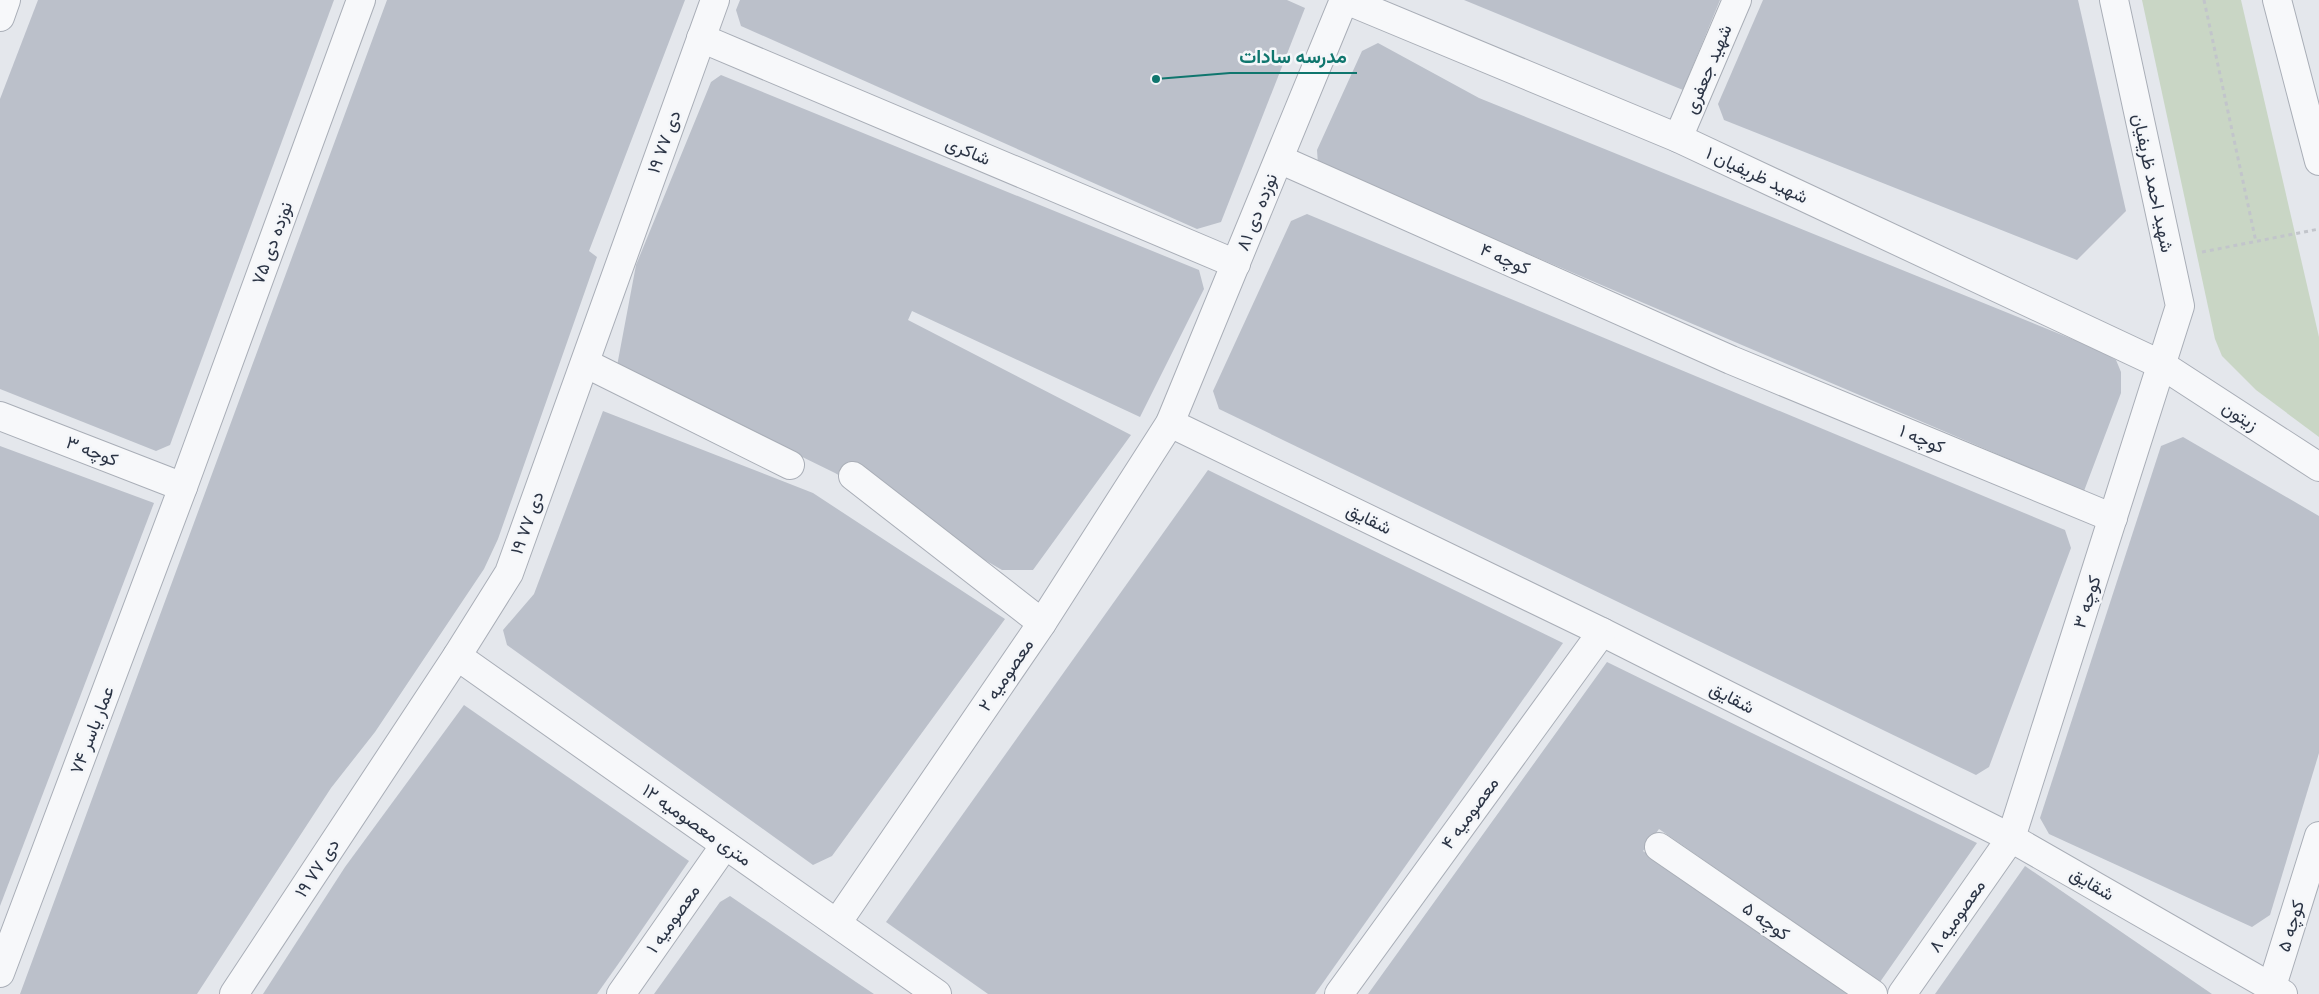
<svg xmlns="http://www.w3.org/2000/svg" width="2319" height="994" font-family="Raleway,Vazirmatn,sans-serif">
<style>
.green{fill:#c9d6c5}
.building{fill:#bbc0ca}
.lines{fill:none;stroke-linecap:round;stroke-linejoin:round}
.minor-casing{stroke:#a9aeb7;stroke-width:30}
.tertiary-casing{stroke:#a9aeb7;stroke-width:30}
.path{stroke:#c2c5cb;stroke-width:3;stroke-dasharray:4 4;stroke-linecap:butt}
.minor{stroke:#f7f8fa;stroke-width:28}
.tertiary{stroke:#f7f8fa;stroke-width:28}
.labels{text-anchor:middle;stroke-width:5;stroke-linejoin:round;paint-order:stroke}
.street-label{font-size:18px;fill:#2b3445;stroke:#f4f6f9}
.leader{fill:none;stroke:#0f766e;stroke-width:2}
.callout-dot{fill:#0f766e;stroke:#f4f6f9;stroke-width:2}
.callout-label{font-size:19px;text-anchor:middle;font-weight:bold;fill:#0f766e;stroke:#f4f6f9;stroke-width:5;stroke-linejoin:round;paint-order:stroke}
</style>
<rect width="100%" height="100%" fill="#e4e7ec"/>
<path class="green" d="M2142 0H2241L2319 337V437L2256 390 2222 356 2215 339Z"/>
<g class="building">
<path d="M38 0H334L170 445 156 451 0 389V99Z"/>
<path d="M387 0H685L589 251 597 257 498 539 484 569 375 732 331 788 197 994H20Z"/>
<path d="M740 0H1287L1305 8 1221 222 1197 229 741 26 736 10Z"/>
<path d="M1464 0H1720L1683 90Z"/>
<path d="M1763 0H2078L2126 211 2077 260 1724 120 1718 104Z"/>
<path d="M1378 43 1479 98 2094 348 2116 360 2121 372V393L2084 491 1318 164 1317 150 1362 51Z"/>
<path d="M721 75 1199 270 1204 289 1140 417 912 311 908 320 1131 435 1033 570H1002L835 473 617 366 636 265 711 82Z"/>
<path d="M1307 214 2065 530 2071 548 1989 767 1976 775 1219 409 1213 391 1291 221Z"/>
<path d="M603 411 813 493 1005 619 832 856 813 865 507 645 503 630 534 594Z"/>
<path d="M2183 437 2319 516V753L2270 915 2252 927 2049 834 2040 818 2161 446Z"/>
<path d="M0 446 154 503 0 906Z"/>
<path d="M1208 470 1563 643 1315 994H988L886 922Z"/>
<path d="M1607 662 1977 843 1880 982 1659 829 1643 851 1850 994H1368Z"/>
<path d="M464 705 689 861 621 960 597 994H263L345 867Z"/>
<path d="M2025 866 2212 994H1935Z"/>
<path d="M730 896 856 982 874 994H654L720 902Z"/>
</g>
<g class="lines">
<defs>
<g id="minor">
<path d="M1346 0 1678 138 2162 365 2319 467"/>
<path d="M2277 0 2319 161"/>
<path d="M0 17 6 0"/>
<path d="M701 38 1236 264"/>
<path d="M1678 138 1737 0"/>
<path d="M1279 159 1731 360 2113 518"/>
<path d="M585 363 790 465"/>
<path d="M0 416 183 487"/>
<path d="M1170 423 1602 632 2011 838 2283 994"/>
<path d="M853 476 1042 623"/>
<path d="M1659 847 1873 994"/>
<path d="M837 923 1042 623 1170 423 1344 0"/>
<path d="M0 973 183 487 361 0"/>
<path d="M234 994 457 656 509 573 715 0"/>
<path d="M621 994 725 845"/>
<path d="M1339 994 1602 632"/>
<path d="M1902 994 2011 838 2180 306 2114 0"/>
<path d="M2276 994 2272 986 2319 836"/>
</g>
<path id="tertiary" d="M457 656 937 994"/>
</defs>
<use href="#minor" class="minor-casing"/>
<use href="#tertiary" class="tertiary-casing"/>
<g class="path">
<path d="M2204 0 2256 242"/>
<path d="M2202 252 2319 229"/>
</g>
<use href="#minor" class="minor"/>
<use href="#tertiary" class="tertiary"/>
</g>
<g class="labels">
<g class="street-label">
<text transform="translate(1708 69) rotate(-67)" y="6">شهید جعفری</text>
<text transform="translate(664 142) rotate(-70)" y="6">۱۹ دی ۷۷</text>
<text transform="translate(968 151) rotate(23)" y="6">شاکری</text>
<text transform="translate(1757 175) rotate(25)" y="6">شهید ظریفیان ۱</text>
<text transform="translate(2153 183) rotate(78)" y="6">شهید احمد ظریفیان</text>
<text transform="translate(1257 212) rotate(-68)" y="6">نوزده دی ۸۱</text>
<text transform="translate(272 243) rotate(-70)" y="6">نوزده دی ۷۵</text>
<text transform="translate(1505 259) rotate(24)" y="6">کوچه ۴</text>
<text transform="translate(2240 416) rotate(33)" y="6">زيتون</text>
<text transform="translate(1922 439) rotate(23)" y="6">کوچه ۱</text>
<text transform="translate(92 451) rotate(21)" y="6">کوچه ۳</text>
<text transform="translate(1369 519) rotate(26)" y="6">شقایق</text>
<text transform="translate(527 523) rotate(-70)" y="6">۱۹ دی ۷۷</text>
<text transform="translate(2087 602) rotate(-72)" y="6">کوچه ۳</text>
<text transform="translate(1006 675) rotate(-56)" y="6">معصومیه ۲</text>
<text transform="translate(1732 698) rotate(27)" y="6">شقایق</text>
<text transform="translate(92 730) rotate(-69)" y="6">عمار یاسر ۷۴</text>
<text transform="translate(1470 813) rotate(-54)" y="6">معصومیه ۴</text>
<text transform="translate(697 825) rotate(35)" y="6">۱۲ متری معصومیه</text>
<text transform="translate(317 868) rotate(-57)" y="6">۱۹ دی ۷۷</text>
<text transform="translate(2092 884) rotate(30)" y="6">شقایق</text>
<text transform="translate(1957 916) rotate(-55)" y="6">معصومیه ۸</text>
<text transform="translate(673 919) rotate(-55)" y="6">معصومیه ۱</text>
<text transform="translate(1766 921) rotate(35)" y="6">کوچه ۵</text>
<text transform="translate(2291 926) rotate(-73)" y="6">کوچه ۵</text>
</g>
</g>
<path class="leader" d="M1156 79L1230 73H1357"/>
<circle class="callout-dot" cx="1156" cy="79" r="5"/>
<g class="callout-label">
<text x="1293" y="63">مدرسه سادات</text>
</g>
</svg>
